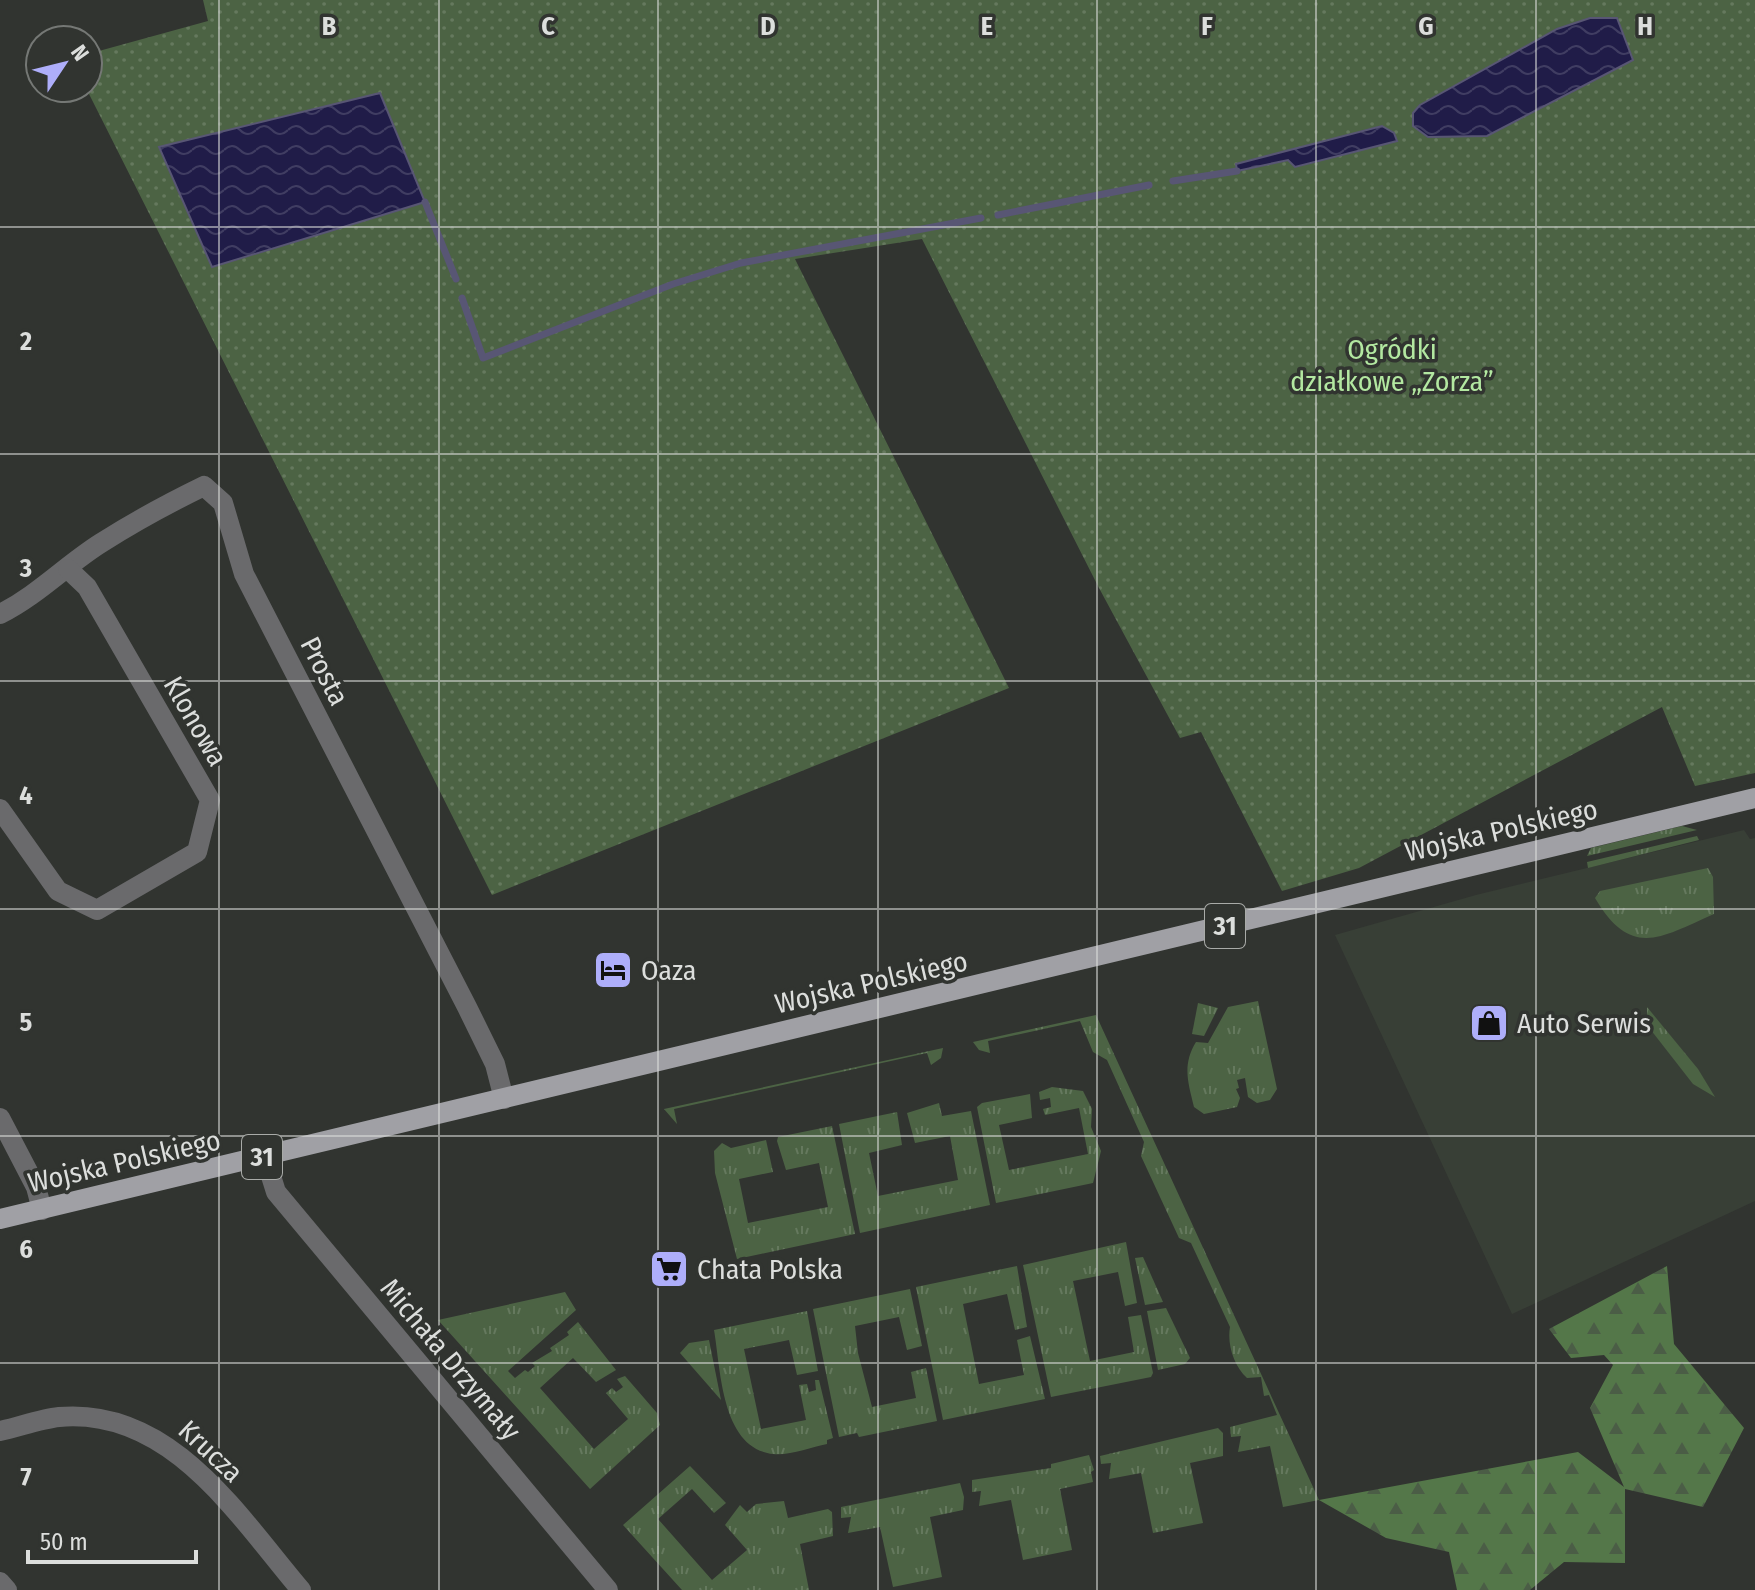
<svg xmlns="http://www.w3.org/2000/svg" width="1755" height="1590" font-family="'Fira Sans Condensed',sans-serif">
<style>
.built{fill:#383f36}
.grass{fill:url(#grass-tufts)}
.forest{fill:url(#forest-firs)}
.garden{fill:url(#garden-dots)}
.water{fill:url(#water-waves);stroke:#585674;stroke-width:2}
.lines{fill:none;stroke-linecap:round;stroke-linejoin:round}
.stream{stroke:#585674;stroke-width:7}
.street{stroke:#6a6a6c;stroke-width:20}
.primary{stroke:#a0a0a5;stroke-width:20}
.grid{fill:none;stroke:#dcdedc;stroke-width:2;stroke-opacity:0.55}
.labels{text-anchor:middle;stroke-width:7;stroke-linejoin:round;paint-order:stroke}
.shield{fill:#313430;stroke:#a9aba8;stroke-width:2}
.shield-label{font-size:26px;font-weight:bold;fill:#dcdedc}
.park-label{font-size:28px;fill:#b3e8a1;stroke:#313430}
.street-label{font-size:28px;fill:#dcdedc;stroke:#313430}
.poi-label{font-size:28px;fill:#dcdedc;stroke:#313430;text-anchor:start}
.grid-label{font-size:26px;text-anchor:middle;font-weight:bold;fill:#dcdedc;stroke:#313430;stroke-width:7;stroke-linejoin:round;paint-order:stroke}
</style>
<defs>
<pattern id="grass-tufts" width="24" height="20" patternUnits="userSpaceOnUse" patternTransform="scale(2)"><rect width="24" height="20" fill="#4c6344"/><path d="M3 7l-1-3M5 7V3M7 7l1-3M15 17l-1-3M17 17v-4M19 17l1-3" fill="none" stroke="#65795e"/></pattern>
<pattern id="forest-firs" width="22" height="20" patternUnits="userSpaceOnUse" patternTransform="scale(2)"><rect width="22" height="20" fill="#547749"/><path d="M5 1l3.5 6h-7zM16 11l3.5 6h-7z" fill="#4b5d46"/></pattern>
<pattern id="garden-dots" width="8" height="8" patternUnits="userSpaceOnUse" patternTransform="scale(2)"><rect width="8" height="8" fill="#4c6344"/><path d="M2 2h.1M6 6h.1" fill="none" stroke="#65795e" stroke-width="1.8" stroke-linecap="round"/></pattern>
<pattern id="water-waves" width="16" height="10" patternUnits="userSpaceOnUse" patternTransform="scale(2)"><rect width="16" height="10" fill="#201c48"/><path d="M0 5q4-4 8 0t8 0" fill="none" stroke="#403d62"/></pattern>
</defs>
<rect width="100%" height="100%" fill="#313430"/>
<path class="built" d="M1744 830 1750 839 1755 838V1201L1512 1314 1335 935 1476 895Z"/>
<g class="grass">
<path d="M1682 826 1697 830 1587 856 1591 848Z"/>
<path d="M1697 836 1699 840 1588 868 1587 862Z"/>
<path d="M1708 868 1713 877 1714 914C1660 938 1631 959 1595 898L1600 891Z"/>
<path d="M1258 1001 1277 1089 1270 1100 1257 1103 1248 1097 1245 1078 1237 1080 1239 1088 1236 1089 1240 1098 1237 1107 1204 1114 1194 1107C1188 1082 1182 1065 1196 1042L1208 1043 1228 1007Z"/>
<path d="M1198 1003 1218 1008 1204 1036 1192 1034Z"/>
<path d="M1647 1007 1698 1069 1715 1097 1693 1084 1647 1025Z"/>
<path d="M1096 1015 1319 1500 1283 1507 1270 1446 1238 1452 1241 1436 1231 1437 1230 1427 1277 1415 1269 1395 1264 1396 1261 1377 1247 1378C1234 1366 1227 1345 1230 1327L1191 1243 1179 1238 1141 1156 1144 1142 1107 1060 1093 1052 1080 1021 988 1041 990 1053 979 1050 973 1042Z"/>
<path d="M943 1048 941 1058 931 1065 927 1053 674 1109 677 1124 664 1109Z"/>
<path d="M1052 1087 1083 1091 1092 1109 1091 1127 1101 1151 1093 1183 996 1203 977 1107 982 1103 1030 1094 1032 1118 999 1125 1009 1170 1088 1154 1079 1108 1045 1115 1043 1109 1051 1107 1050 1098 1040 1100 1039 1092Z"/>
<path d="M939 1103 942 1116 971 1111 990 1205 860 1233 839 1124 897 1112 902 1145 869 1153 878 1196 958 1180 950 1136 915 1143 907 1113Z"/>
<path d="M832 1126 855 1234 737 1259 715 1173 714 1151 722 1143 731 1148 766 1140 773 1172 739 1179 748 1223 828 1207 819 1163 786 1170 777 1141 778 1137Z"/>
<path d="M1126 1242 1137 1303 1125 1306 1118 1272 1073 1281 1090 1361 1134 1352 1128 1317 1141 1315 1153 1373 1151 1377 1051 1397 1023 1265Z"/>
<path d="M1143 1257 1163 1302 1145 1305 1135 1258Z"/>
<path d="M1017 1266 1027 1327 1015 1330 1007 1294 963 1304 979 1384 1024 1375 1017 1340 1030 1336 1045 1399 943 1420 916 1287Z"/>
<path d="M910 1289 922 1346 907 1350 899 1317 855 1326 858 1353 872 1407 916 1398 911 1372 926 1368 937 1421 859 1437 857 1433 839 1437 813 1309Z"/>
<path d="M565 1292 576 1310 508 1371 515 1378 525 1370 528 1372 535 1366 532 1363 552 1351 550 1348 569 1335 567 1332 578 1322 616 1370 596 1382 573 1358 540 1388 594 1449 628 1419 606 1393 612 1388 616 1392 623 1387 617 1379 625 1376 657 1413 660 1425 590 1489 438 1320Z"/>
<path d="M1166 1308 1190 1358 1185 1364 1158 1370 1147 1311Z"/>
<path d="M807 1311 818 1371 797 1375 789 1340 744 1349 761 1429 806 1420 799 1385 807 1384 809 1392 816 1390 815 1380H819L833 1438 827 1440V1444C811 1447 789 1456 773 1454 721 1448 721 1370 714 1330Z"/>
<path d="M709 1340 721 1400 680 1353 689 1343Z"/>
<path d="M1218 1428 1223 1433V1456L1190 1463 1203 1523 1153 1533 1141 1473 1109 1479 1111 1463 1101 1464 1100 1456Z"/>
<path d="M1089 1455 1094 1470 1091 1472 1093 1482 1060 1489 1072 1550 1023 1560 1011 1500 979 1506 981 1491 972 1492V1480L1051 1468V1464Z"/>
<path d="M690 1466 726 1503 714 1513 692 1489 658 1519 712 1580 747 1550 725 1525 740 1505 747 1512 756 1504 784 1501 788 1518 828 1509 832 1512 833 1536 800 1544 809 1590H682L623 1525Z"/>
<path d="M960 1483 964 1497 963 1510 930 1517 942 1577 893 1587 880 1527 848 1533 851 1517 841 1518V1507Z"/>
</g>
<path class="forest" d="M1667 1266 1674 1344 1744 1428 1703 1507 1625 1489V1563L1564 1562 1530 1590H1457L1449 1552 1386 1538 1319 1500 1578 1452 1624 1487 1590 1408 1613 1365 1604 1355 1571 1358 1549 1329Z"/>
<path class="garden" d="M203 0H1755V773L1695 786 1662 707 1359 868 1282 891 1201 732 1180 738 1099 588 922 239 795 259 1009 688 492 895 86 88 88 54 208 21Z"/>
<g class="water">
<path d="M1590 18H1617L1633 60 1487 136 1428 137 1413 126V113L1420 105 1557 29Z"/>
<path d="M380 93 425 202 212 267 159 147Z"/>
<path d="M1382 126 1394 133 1397 141 1295 167 1288 160 1237 171 1236 164Z"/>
</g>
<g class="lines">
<g class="stream">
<path d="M1173 181 1237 171"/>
<path d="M425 202 456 279"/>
<path d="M998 215 1149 185"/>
<path d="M462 298 483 358 673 284 741 263 981 218"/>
</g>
<g class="street">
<path d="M0 614C38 595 66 565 101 543 134 522 169 503 204 486L223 503 244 574 467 1007 495 1064 504 1099"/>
<path d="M0 809 58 891 97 910 197 852 210 800 87 587 68 569"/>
<path d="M0 1118 36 1187 42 1210"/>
<path d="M265 1157 276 1192 608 1590"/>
<path d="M0 1431C19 1427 40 1419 59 1417 171 1407 238 1516 301 1590"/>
<path d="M0 1582 7 1590"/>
</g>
<path class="primary" d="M0 1219 1755 798"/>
</g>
<path class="grid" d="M219 0V1590M439 0V1590M658 0V1590M878 0V1590M1097 0V1590M1316 0V1590M1536 0V1590M0 227H1755M0 454H1755M0 681H1755M0 909H1755M0 1136H1755M0 1363H1755"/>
<defs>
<symbol id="hotel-square" viewBox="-11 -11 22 22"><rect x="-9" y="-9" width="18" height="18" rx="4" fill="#aeaefa" stroke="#313430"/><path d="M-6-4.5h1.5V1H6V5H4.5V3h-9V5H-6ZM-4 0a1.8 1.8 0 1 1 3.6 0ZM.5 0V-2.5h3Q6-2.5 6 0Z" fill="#111"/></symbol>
<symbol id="shop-square" viewBox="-11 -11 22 22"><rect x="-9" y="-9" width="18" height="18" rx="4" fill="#aeaefa" stroke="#313430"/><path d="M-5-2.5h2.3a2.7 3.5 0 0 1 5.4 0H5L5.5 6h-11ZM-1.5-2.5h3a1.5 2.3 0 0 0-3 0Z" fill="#111"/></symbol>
<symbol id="supermarket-square" viewBox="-11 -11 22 22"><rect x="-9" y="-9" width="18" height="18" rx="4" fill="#aeaefa" stroke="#313430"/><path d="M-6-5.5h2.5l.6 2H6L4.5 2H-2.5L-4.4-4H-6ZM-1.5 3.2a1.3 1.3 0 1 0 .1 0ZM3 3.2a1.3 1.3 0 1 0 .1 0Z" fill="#111"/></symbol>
</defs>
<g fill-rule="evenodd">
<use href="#hotel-square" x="591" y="948" width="44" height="44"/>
<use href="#shop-square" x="1467" y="1001" width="44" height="44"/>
<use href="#supermarket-square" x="647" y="1247" width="44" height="44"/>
</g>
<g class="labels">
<g class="shield">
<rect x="1205" y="904" width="40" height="44" rx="6"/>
<rect x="242" y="1135" width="40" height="44" rx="6"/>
</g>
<g class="shield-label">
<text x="1225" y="935">31</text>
<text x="262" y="1166">31</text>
</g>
<g class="park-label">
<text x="1392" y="359">Ogródki<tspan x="1392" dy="32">działkowe „Zorza”</tspan></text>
</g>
<g class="street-label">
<text transform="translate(325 671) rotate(63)" y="10">Prosta</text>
<text transform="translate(196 721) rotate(60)" y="10">Klonowa</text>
<text transform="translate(1501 830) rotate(-13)" y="10">Wojska Polskiego</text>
<text transform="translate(871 982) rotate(-13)" y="10">Wojska Polskiego</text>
<text transform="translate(124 1161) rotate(-13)" y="10">Wojska Polskiego</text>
<text transform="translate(451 1359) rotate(50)" y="10">Michała Drzymały</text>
<text transform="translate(211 1451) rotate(43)" y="10">Krucza</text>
</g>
<g class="poi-label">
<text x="641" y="980">Oaza</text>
<text x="1517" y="1033">Auto Serwis</text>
<text x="697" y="1279">Chata Polska</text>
</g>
</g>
<g class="grid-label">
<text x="329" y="35">B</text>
<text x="548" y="35">C</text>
<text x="768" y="35">D</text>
<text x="987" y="35">E</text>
<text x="1207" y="35">F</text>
<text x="1426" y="35">G</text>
<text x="1645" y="35">H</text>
<text x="26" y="350">2</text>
<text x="26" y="577">3</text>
<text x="26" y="804">4</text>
<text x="26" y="1031">5</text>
<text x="26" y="1258">6</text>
<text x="26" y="1486">7</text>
</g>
<g transform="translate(64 64) rotate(55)"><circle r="38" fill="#313430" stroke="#757875" stroke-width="2"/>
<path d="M0-6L14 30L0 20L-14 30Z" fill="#aeaefa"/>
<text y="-12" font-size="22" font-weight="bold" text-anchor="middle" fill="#dcdedc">N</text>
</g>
<path d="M28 1550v12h168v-12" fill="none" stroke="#dcdedc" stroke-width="4"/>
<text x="40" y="1550" font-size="24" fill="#dcdedc" stroke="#313430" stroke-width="6" paint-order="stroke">50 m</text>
</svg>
